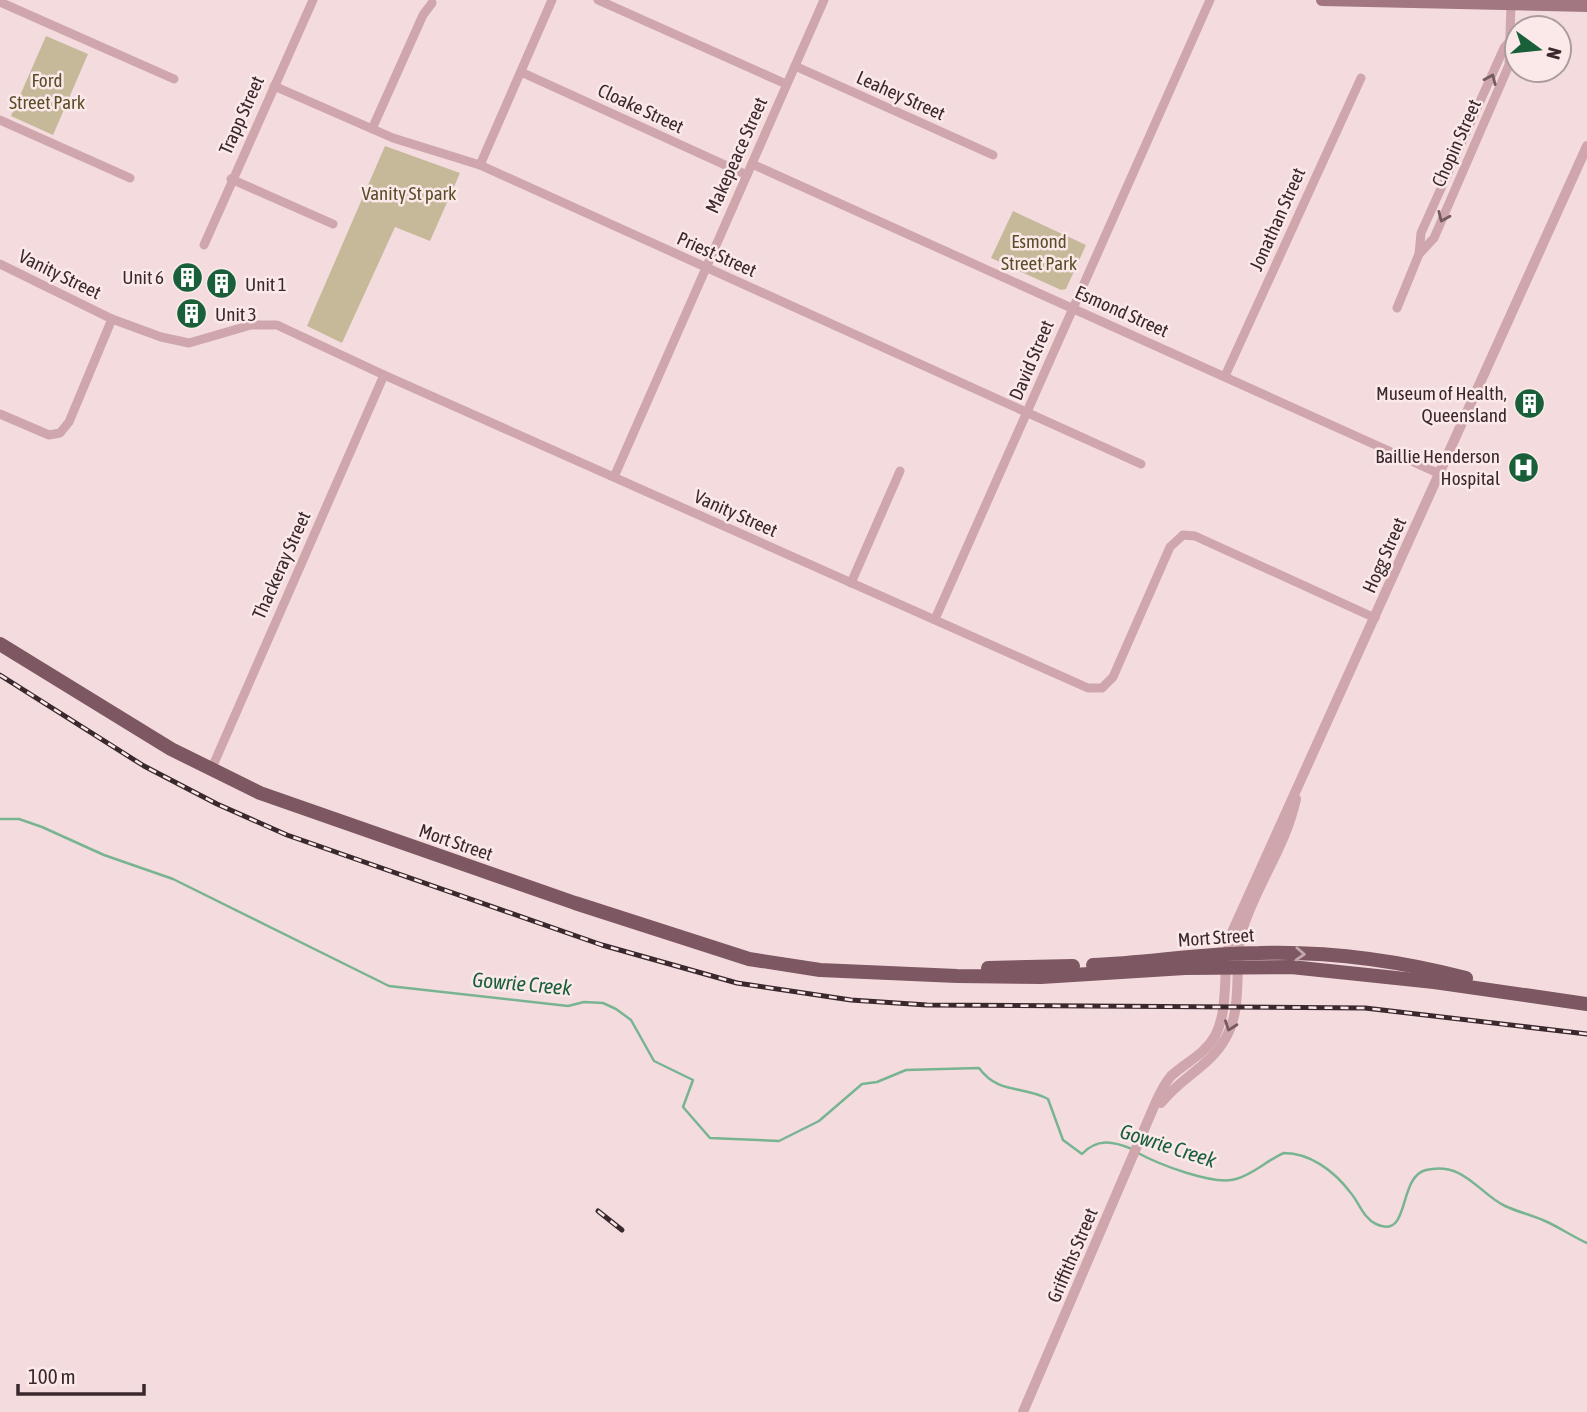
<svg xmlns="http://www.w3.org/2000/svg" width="1587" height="1412" font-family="'Asap Condensed',sans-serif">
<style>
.green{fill:#c5b99a}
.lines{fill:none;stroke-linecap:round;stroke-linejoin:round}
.stream{stroke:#78b492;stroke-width:2.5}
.minor{stroke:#cea6ac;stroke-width:9}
.tertiary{stroke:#cea6ac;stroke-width:10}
.secondary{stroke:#a27782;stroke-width:12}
.primary{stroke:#7d5762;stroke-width:14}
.rail-casing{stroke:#39282d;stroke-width:5}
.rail{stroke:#fbe9ea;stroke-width:2.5;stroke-dasharray:8;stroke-linecap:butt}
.oneway{stroke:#755a60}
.oneway2{stroke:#c2a7ad}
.labels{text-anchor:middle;stroke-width:5;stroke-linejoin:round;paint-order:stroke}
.park-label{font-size:19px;fill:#5a4e29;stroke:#fbe9ea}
.street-label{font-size:19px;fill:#39282d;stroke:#fbe9ea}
.poi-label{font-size:19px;fill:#39282d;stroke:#fbe9ea;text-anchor:end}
.water-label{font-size:21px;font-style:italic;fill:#195f39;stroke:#fbe9ea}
</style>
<rect width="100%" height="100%" fill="#f4dcde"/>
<g class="green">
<path d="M46 36 88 54 53 135 11 116Z"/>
<path d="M385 146 460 173 430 241 395 227 342 343 307 326Z"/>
<path d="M1013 211 1086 245 1066 289 1061 290 991 258Z"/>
</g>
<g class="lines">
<g class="stream">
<path d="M0 819H19L42 827 104 855 173 879 389 986 568 1006 584 1002 603 1003 616 1009 631 1020 654 1061 693 1080 683 1107 710 1138 779 1141 819 1121 862 1084 877 1082 906 1070 979 1068C999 1095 1022 1085 1048 1099L1063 1140 1082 1154C1097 1138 1113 1141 1132 1149"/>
<path d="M1138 1153C1158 1164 1214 1186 1236 1179 1254 1174 1267 1160 1284 1153 1310 1153 1334 1171 1350 1192 1359 1202 1363 1218 1376 1224 1411 1241 1397 1177 1426 1170 1464 1161 1478 1193 1505 1206 1518 1212 1532 1215 1545 1221 1559 1227 1573 1237 1587 1243"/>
</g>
<g class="minor">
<path d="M598 0 786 84"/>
<path d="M0 2 174 79"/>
<path d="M795 66 993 155"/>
<path d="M521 72 747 175"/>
<path d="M274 86 393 138 480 165 1141 464"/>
<path d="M0 120 130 178"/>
<path d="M372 129 423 15 432 3"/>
<path d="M752 164 1440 474"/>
<path d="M480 165 552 0"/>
<path d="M231 179 333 224"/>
<path d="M204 245 313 0"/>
<path d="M1420 253 1434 238 1509 65 1511 5"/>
<path d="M0 264 112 319 161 337 189 343 251 325H277L384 375 1088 688H1102L1113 677 1170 547 1183 535 1195 536 1375 618"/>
<path d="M1397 308 1419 254 1421 233 1504 48 1510 41"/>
<path d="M1225 376 1361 78"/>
<path d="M0 414 49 435 60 433 69 422 112 319"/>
<path d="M614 477 824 0"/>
<path d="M851 583 900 471"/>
<path d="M935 619 1210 0"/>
<path d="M211 770 384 375"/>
</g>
<g class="tertiary">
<path d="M1161 1103C1180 1078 1210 1066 1225 1039 1245 1006 1232 964 1243 928 1257 884 1286 846 1296 799"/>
<path d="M1023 1412 1155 1104C1159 1095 1164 1084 1171 1076 1186 1062 1204 1055 1215 1036 1231 1006 1220 964 1233 930L1587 146"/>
</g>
<path class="secondary" d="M1322 0 1587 6"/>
<g class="primary">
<path d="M0 644 171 749 260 793 575 903 749 959 820 970 957 976 1041 977 1185 968 1291 967 1434 982 1587 1004"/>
<path d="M1093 965C1148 963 1203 953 1259 953 1327 951 1400 961 1466 978"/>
<path d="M988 968 1073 966"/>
</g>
<defs>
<g id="rail">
<path d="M0 675 144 766 217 804 287 835 602 945 737 983 851 1000 927 1005 1365 1008 1587 1034"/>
<path d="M598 1211 622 1230"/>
</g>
</defs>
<use href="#rail" class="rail-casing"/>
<use href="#rail" class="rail"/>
</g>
<defs><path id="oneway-chevron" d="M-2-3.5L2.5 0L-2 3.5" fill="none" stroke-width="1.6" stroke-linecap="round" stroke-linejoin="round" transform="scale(1.75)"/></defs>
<g class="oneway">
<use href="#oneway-chevron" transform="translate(1491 79) rotate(-66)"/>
<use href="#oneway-chevron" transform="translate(1443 217) rotate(114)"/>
<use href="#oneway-chevron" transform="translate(1230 1026) rotate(110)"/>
</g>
<use class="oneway2" href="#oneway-chevron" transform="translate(1300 954) rotate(3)"/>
<defs>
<symbol id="building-disc" viewBox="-11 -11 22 22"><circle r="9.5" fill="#195f39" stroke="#fbe9ea"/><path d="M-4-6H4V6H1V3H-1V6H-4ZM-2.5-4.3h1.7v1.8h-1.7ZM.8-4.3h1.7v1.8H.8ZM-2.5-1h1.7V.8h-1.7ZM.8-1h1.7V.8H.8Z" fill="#fff"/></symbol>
<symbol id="hospital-disc" viewBox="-11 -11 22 22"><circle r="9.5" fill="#195f39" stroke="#fbe9ea"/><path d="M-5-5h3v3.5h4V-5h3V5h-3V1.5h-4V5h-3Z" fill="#fff"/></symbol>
</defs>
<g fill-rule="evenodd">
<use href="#building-disc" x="170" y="260" width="35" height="35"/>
<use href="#building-disc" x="204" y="266" width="35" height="35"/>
<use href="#building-disc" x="174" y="296" width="35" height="35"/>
<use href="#building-disc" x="1512" y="386" width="35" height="35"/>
<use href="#hospital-disc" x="1506" y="450" width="35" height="35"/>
</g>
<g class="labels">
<g class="park-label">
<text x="47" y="87">Ford<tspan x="47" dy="22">Street Park</tspan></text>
<text x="409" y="200">Vanity St park</text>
<text x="1039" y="248">Esmond<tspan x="1039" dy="22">Street Park</tspan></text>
</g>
<g class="street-label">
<text transform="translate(901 95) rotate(24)" y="7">Leahey Street</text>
<text transform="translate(641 108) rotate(25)" y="7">Cloake Street</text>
<text transform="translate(241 115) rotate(-66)" y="7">Trapp Street</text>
<text transform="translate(1456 143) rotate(-66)" y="7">Chopin Street</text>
<text transform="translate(736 155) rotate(-66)" y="7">Makepeace Street</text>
<text transform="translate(1277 219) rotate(-66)" y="7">Jonathan Street</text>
<text transform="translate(717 254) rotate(24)" y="7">Priest Street</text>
<text transform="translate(60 274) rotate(26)" y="7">Vanity Street</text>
<text transform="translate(1122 311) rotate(24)" y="7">Esmond Street</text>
<text transform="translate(1031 360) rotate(-67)" y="7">David Street</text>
<text transform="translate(736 513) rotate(24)" y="7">Vanity Street</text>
<text transform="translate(1384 555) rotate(-66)" y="7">Hogg Street</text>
<text transform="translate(281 565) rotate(-66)" y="7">Thackeray Street</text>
<text transform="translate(456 842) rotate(19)" y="7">Mort Street</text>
<text transform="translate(1216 937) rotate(-4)" y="7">Mort Street</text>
<text transform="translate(1072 1255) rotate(-67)" y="7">Griffiths Street</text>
</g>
<g class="poi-label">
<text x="164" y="284">Unit 6</text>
<text x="245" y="291" text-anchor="start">Unit 1</text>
<text x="215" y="321" text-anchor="start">Unit 3</text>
<text x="1507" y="400">Museum of Health,<tspan x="1507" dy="22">Queensland</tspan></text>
<text x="1500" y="463">Baillie Henderson<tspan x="1500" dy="22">Hospital</tspan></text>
</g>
<g class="water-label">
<text transform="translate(522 984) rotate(5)" y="7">Gowrie Creek</text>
<text transform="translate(1168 1146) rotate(18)" y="7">Gowrie Creek</text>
</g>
</g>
<g transform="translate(1538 49) rotate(105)"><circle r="33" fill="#fbe9ea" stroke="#ad9c9e" stroke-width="2"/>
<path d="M0-5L12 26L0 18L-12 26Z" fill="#195f39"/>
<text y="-10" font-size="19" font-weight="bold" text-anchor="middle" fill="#39282d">N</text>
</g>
<path d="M18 1384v10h126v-10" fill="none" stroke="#39282d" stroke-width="3.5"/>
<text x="28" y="1384" font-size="21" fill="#39282d" stroke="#fbe9ea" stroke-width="5" paint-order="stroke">100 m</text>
</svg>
